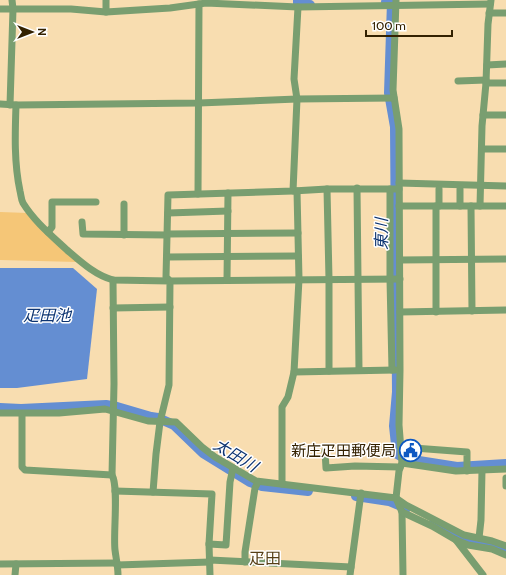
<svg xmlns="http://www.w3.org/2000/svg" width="506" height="575" font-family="Cabin,'Noto Sans JP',sans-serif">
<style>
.green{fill:#f5c677}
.water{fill:#648ed2}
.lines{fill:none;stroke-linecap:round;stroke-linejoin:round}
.river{stroke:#648ed2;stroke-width:10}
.street{stroke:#799e70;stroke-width:7}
.labels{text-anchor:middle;stroke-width:3;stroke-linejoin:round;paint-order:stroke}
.poi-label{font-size:15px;fill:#332100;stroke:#fff;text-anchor:end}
.water-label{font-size:16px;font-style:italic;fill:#0d3471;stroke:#fff}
.neighbourhood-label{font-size:16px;fill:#563f16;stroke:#fff}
</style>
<rect width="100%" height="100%" fill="#f8ddb0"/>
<path class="green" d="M0 212 28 213 77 262 0 260Z"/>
<path class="water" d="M0 268H73L97 289 87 379 17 388H0Z"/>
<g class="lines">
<g class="river">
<path d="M298 0V5H310"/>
<path d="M386 2H392L389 93 395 127 397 392 394 426 397 454 406 459 457 467 506 464"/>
<path d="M0 408 21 409 106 405 117 407 151 417 158 418 174 425 203 453 250 482 262 486 308 491"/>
<path d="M356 496 389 501 406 508"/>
<path d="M434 524C445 530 457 537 469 540 481 544 494 545 506 550"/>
</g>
<g class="street">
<path d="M396 0 393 90 399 129 400 370 399 425 402 463 399 471 396 498 402 512 403 575"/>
<path d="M0 9H71L106 12 170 8 206 3 298 7 490 4"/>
<path d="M106 12V0"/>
<path d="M489 13H506"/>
<path d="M487 65 506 64"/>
<path d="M458 81 486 80"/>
<path d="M486 83H506"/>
<path d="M0 104 16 105 199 103 297 99 394 98"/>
<path d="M10 105 13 9 12 0"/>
<path d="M16 105C15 134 14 163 20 191 21 195 21 199 23 203 34 221 52 236 67 250 81 262 95 275 113 280L170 281 169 385 160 422 156 454 153 492"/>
<path d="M483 115H506"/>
<path d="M482 149H506"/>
<path d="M399 183 506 186"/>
<path d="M357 188 359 370"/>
<path d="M327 189 329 279V371"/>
<path d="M390 189V279L392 370"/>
<path d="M399 189H327L293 191 168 195 166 277 170 281 400 279"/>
<path d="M439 189V206"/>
<path d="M293 191 297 99 294 79 298 7"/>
<path d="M198 194 199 4"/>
<path d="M399 206H506"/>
<path d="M436 206V312"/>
<path d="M460 206V189"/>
<path d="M471 206 472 311"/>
<path d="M480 206 482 126 486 83 488 24 491 0"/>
<path d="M168 213 228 211"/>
<path d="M82 222 83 234 167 235"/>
<path d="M48 232 52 227V202H96"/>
<path d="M167 234 298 233"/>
<path d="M124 235V204"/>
<path d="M167 257 298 256"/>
<path d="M400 260 506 259"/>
<path d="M113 280 114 384 112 475C119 487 113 533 115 550 116 558 118 567 118 575"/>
<path d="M227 280 228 193"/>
<path d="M113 308 170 307"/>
<path d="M400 312 506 310"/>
<path d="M294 372 395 370"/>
<path d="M0 413H59L105 409 148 421 176 422 202 447 215 457 256 481 396 498 406 505 464 535 492 541 506 546"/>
<path d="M22 414V467L25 470 112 475"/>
<path d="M401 447 467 452V471"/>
<path d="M325 451 326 468 355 466 400 467"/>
<path d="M402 463 456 471 506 469"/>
<path d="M506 478V486"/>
<path d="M282 484V407L288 397 294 372 299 279 297 191"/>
<path d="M115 491 212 494 209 544 210 575"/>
<path d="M402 512 432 526 456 540 468 545 492 549 506 555"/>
<path d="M479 538 481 520 482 470"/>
<path d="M456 540 483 575"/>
<path d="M209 544 226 545 230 482 233 468"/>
<path d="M210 560 351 567"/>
<path d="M245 562V552L255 488 258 482"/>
<path d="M0 564 117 563"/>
<path d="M117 565 210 562"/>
<path d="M15 575 16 564"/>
<path d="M350 575 361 493"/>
</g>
</g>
<defs>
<symbol id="civic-ring" viewBox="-11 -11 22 22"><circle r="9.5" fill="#fff" stroke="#0e58c2" stroke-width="1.5"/><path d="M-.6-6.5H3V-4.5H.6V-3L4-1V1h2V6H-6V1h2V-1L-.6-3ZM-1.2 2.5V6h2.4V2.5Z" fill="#0e58c2"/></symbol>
</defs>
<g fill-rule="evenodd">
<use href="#civic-ring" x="398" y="438" width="25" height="25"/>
</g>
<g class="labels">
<g class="poi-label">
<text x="396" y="456">新庄疋田郵便局</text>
</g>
<g class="water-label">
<text transform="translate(381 234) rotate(-90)" y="6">東川</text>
<text x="47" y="321">疋田池</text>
<text transform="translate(236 455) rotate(31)" y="6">太田川</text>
</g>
<g class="neighbourhood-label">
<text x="265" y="564">疋田</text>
</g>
</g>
<g transform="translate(32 32) rotate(90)" stroke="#ffffff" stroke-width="3" paint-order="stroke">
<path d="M0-3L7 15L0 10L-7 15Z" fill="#332100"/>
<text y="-6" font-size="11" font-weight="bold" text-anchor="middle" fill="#332100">N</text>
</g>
<path d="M366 30v6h86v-6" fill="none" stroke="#332100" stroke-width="2"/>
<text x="372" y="30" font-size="12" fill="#332100" stroke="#ffffff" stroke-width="3" paint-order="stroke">100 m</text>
</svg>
